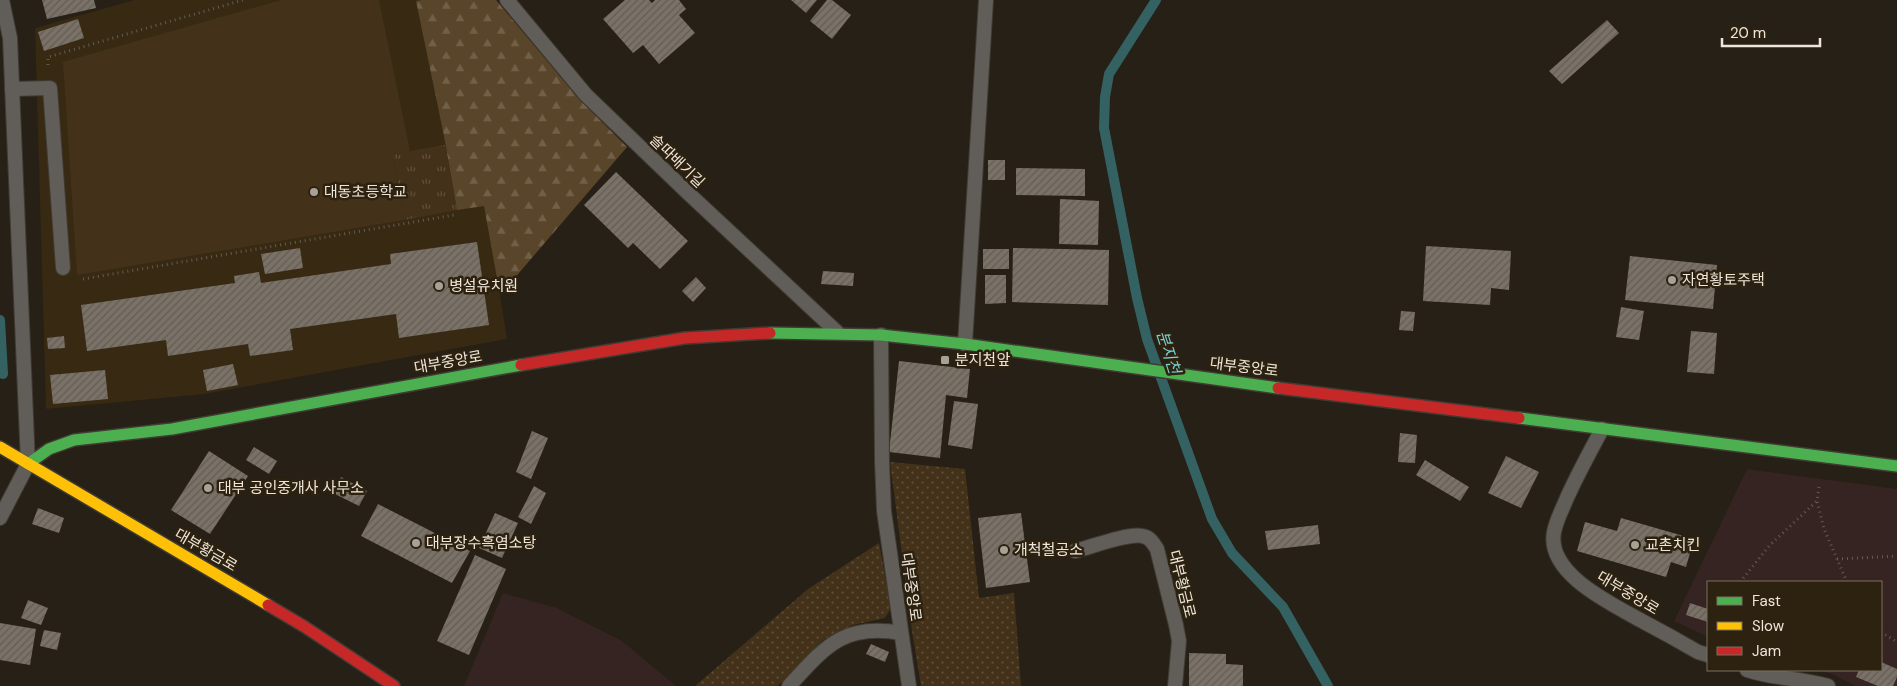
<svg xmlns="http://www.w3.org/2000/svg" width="1897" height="686" font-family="'DM Sans','Noto Sans KR',sans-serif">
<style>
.built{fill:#372912}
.industrial{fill:#362422}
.grass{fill:url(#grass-dots)}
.forest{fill:url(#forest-firs)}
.park{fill:url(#park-tufts)}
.garden{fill:#433219}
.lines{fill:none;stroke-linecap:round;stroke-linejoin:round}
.stream{stroke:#346162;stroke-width:10}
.building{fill:url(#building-hatch)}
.lane-casing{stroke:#403b33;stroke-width:16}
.fast-casing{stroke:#403b33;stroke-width:14}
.slow-casing{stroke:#403b33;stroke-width:14}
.jam-casing{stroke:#403b33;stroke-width:14}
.path{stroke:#605c57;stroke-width:3;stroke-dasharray:1 4;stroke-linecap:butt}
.lane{stroke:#615d59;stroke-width:14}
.fast{stroke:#4caf50;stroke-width:11}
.slow{stroke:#ffc107;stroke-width:11}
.jam{stroke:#c62828;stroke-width:11}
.poi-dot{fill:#a8a196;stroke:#2d210f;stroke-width:2}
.labels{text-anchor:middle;stroke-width:5;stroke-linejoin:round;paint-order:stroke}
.street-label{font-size:15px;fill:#eee6db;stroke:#2d210f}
.poi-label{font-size:15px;fill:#eee6db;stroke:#2d210f;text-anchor:start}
.water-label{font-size:16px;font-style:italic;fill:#79d1d4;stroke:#2d210f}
</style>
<defs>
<pattern id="grass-dots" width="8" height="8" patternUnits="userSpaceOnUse" patternTransform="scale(1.25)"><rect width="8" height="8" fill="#433219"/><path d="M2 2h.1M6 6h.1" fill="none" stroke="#5e503a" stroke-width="1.8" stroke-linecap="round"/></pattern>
<pattern id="forest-firs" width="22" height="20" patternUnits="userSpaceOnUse" patternTransform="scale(1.25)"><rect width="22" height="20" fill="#594529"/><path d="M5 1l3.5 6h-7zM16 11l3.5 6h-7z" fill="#716047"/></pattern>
<pattern id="park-tufts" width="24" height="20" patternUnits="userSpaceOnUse" patternTransform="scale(1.25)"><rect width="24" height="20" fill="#433219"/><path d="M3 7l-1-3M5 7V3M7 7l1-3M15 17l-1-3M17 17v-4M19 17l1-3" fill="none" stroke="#5e503a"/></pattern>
<pattern id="building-hatch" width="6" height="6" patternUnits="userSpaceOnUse" patternTransform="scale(1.25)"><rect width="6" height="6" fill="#7a7167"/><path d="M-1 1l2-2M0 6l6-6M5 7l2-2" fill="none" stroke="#635d56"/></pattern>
</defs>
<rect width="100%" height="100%" fill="#262016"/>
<path class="built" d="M134 0H496L579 99 627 147 500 295 507 339 205 394 46 409 35 28Z"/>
<g class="industrial">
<path d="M1747 469 1897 489V686H1855L1832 674 1813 670H1881V582H1708V637L1674 621Z"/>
<path d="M503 593 557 608 622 641 676 686H464Z"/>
</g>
<g class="grass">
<path d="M890 462 965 469 979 598 1014 593 1021 686H921L912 631Z"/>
<path d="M879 543 891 608 885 618 853 625 823 640 778 686H695L808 589Z"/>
</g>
<path class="forest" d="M422 0H496L579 99 627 147 500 295 484 206 457 210 444 136 416 1Z"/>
<path class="park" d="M445 145 457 210 404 220 393 154Z"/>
<path class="garden" d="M281 0H379L410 151 393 155 404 220 77 275 63 62Z"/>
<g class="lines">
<g class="stream">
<path d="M1156 0 1109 74 1105 97 1104 128 1137 298 1147 339 1212 519 1232 553 1283 607 1328 686"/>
<path d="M0 320 3 374"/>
</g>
</g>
<g class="building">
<path d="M42 0H94L96 8 47 19Z"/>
<path d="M625 0H649L652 3 655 0H679L686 9 679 15 695 33 659 64 643 45 633 53 603 19Z"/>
<path d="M791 0H817L806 13Z"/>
<path d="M827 0H832L851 15 832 39 810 21Z"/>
<path d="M78 19 84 38 44 51 38 32Z"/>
<path d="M1607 20 1619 33 1562 84 1549 71Z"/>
<rect x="988" y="160" width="17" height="20"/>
<path d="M1016 168 1085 169V196L1016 195Z"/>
<path d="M616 172 688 241 660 269 633 243 628 248 584 205Z"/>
<path d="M1060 199 1099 201 1098 245 1059 244Z"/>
<path d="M477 242 489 325 399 338 396 314 290 329 293 350 250 356 248 344 168 356 166 340 87 351 81 305 235 283 234 276 259 272 261 283 391 264 390 254Z"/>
<path d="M1426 246 1511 251 1509 290 1491 288 1490 305 1423 301Z"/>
<path d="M300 248 303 268 265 274 261 254Z"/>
<path d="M1013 248 1109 250 1108 305 1012 302Z"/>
<rect x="983" y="249" width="26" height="20"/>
<path d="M1630 256 1717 265 1713 309 1625 300Z"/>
<path d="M823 271 854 273 853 286 821 284Z"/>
<path d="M985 275H1006V303L985 304Z"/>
<path d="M696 277 706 288 693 302 682 291Z"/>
<path d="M1621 307 1644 311 1639 340 1616 337Z"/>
<path d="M1401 311 1415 312 1413 331 1399 330Z"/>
<path d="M1691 331 1717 333 1714 374 1687 372Z"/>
<path d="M64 336 65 348 48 349 47 338Z"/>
<path d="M899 361 970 369 967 398 946 395 940 458 889 452Z"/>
<path d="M233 364 238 385 207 391 203 370Z"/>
<path d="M105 370 108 399 53 404 50 375Z"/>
<path d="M954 401 978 404 972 449 948 445Z"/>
<path d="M532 431 548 438 531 479 516 472Z"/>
<path d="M1400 433 1417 435 1415 463 1398 462Z"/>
<path d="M254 447 277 461 269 474 246 460Z"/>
<path d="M209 451 248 476 210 534 171 510Z"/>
<path d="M1506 456 1539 472 1521 508 1488 493Z"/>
<path d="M1425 460 1469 487 1460 501 1416 475Z"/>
<path d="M341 477 367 491 359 506 333 493Z"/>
<path d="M534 486 546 493 531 524 518 517Z"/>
<path d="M378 504 470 551 452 583 361 536Z"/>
<path d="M38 508 64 518 59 533 32 524Z"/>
<path d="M495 513 518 523 502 558 479 548Z"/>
<path d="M1021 513 1030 582 986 588 978 518Z"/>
<path d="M1621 518 1694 539 1686 567 1671 562 1666 577 1577 551 1585 522 1617 531Z"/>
<path d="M1318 525 1320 544 1268 550 1265 531Z"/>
<path d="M475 555 506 569 469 655 437 641Z"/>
<path d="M28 600 48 608 41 625 21 618Z"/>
<path d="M1690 603 1708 609V622L1686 615Z"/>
<path d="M0 623 36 629 30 665 0 660Z"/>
<path d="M44 630 61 633 57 650 40 646Z"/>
<path d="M871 644 889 652 885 662 866 654Z"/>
<path d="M1189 653 1226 654V664L1243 665V686H1189Z"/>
<path d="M1881 662 1897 669V677L1893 686H1878L1856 677 1859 670H1881Z"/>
</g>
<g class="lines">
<defs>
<g id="lane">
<path d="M507 0 586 95 688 193 837 332"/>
<path d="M12 89 50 88 63 268"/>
<path d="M881 335 882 461 884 511 909 686"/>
<path d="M965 344 986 0"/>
<path d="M1602 429C1590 452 1577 475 1566 500 1562 510 1556 521 1554 532 1546 574 1612 604 1642 621 1661 631 1679 641 1698 652L1708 655"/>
<path d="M0 518 28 464 10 38 2 0"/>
<path d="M1075 551C1091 547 1128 533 1142 536 1150 537 1153 543 1157 549L1176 625 1179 641 1175 686"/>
<path d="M1747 670C1774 679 1801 678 1828 686"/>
<path d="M789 686C825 647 843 623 901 633"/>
</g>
<g id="fast">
<path d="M770 333 881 335 965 344 1278 388"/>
<path d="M1519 418 1897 466"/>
<path d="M28 464 49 449 74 440 172 429 521 365"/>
</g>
<path id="slow" d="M0 447 268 605"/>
<g id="jam">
<path d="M521 365 685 338 770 333"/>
<path d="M1278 388 1519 418"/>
<path d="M268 605 305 627 394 686"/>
</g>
</defs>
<use href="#lane" class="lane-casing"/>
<use href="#fast" class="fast-casing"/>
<use href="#slow" class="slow-casing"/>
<use href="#jam" class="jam-casing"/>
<g class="path">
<path d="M48 65V57L243 0"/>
<path d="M83 279 454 215"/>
<path d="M1819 487 1817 501 1824 529 1847 582"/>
<path d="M1837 559 1897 556"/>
<path d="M1740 582 1770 545 1817 501"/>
<path d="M1881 632 1897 642"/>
</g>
<use href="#lane" class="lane"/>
<use href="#fast" class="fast"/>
<use href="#slow" class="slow"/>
<use href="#jam" class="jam"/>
</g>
<g class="poi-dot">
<circle cx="314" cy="192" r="5"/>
<circle cx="1672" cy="280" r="5"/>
<circle cx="439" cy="286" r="5"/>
<rect x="940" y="355" width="10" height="10" rx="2.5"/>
<circle cx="208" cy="488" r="5"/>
<circle cx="416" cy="543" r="5"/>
<circle cx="1635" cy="545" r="5"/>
<circle cx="1004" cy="550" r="5"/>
</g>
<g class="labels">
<g class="street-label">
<text transform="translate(677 161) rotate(44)" y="5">솔따배기길</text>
<text transform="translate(448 362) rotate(-10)" y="5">대부중앙로</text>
<text transform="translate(1244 367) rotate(7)" y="5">대부중앙로</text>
<text transform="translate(206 550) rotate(30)" y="5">대부황금로</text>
<text transform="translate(1182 584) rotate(76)" y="5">대부황금로</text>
<text transform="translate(911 587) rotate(82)" y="5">대부중앙로</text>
<text transform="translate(1628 593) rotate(31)" y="5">대부중앙로</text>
</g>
<g class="poi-label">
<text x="324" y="197">대동초등학교</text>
<text x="1682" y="285">자연황토주택</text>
<text x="449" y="291">병설유치원</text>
<text x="955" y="365">분지천앞</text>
<text x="218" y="493">대부 공인중개사 사무소</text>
<text x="426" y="548">대부장수흑염소탕</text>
<text x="1645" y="550">교촌치킨</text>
<text x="1014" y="555">개척철공소</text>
</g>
<g class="water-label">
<text transform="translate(1169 352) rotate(72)" y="6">분지천</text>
</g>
</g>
<rect x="1707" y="581" width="175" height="90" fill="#2d210f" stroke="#7a7061"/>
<rect x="1717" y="597" width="25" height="8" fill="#4caf50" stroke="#7a7061"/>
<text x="1752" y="606" font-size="15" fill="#eee6db">Fast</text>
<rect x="1717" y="622" width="25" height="8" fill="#ffc107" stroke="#7a7061"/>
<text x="1752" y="631" font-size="15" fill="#eee6db">Slow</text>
<rect x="1717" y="647" width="25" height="8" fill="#c62828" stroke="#7a7061"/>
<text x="1752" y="656" font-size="15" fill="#eee6db">Jam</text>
<path d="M1722 38v8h98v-8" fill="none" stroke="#eee6db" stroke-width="2.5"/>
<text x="1730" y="38" font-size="15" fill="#eee6db" stroke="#2d210f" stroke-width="4" paint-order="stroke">20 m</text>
</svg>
